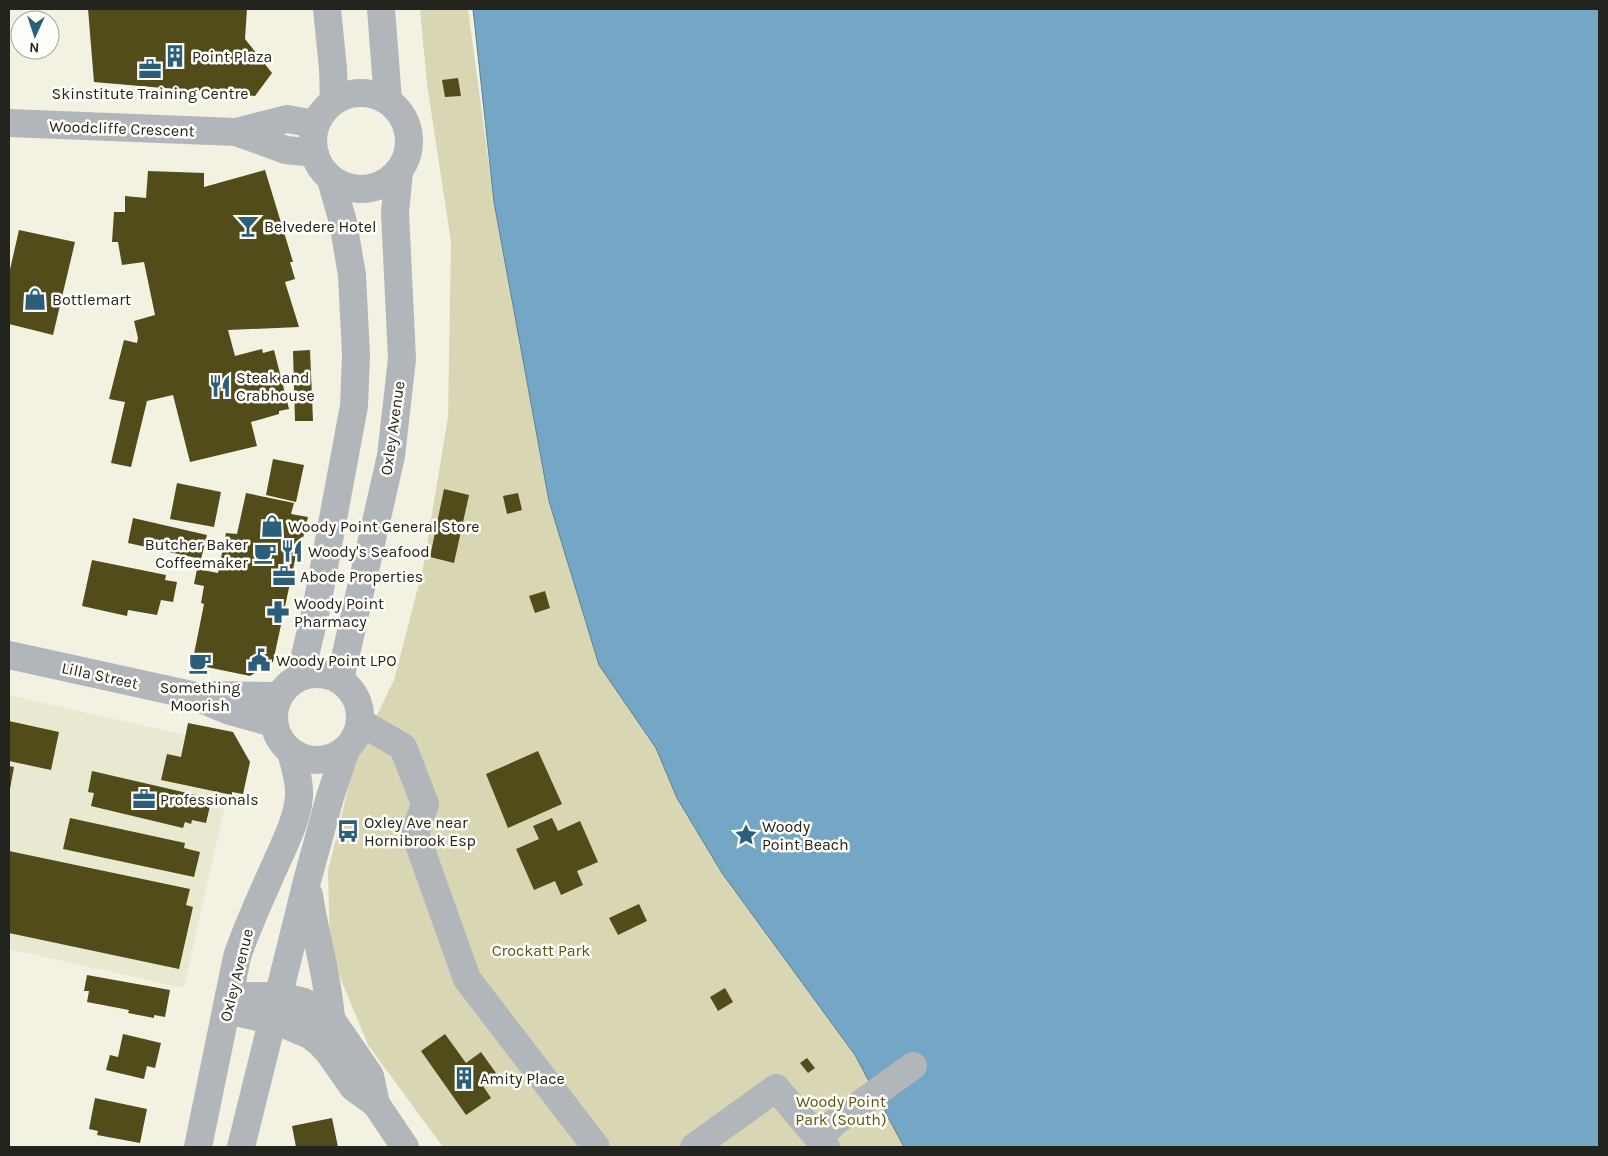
<svg xmlns="http://www.w3.org/2000/svg" width="1608" height="1156" font-family="Karla,sans-serif">
<style>
.built{fill:#e9e8d0}
.green{fill:#d9d6b4}
.water{fill:#74a7c5;stroke:#5c8093}
.building{fill:#514c1a}
.lines{fill:none;stroke-linecap:round;stroke-linejoin:round}
.minor{stroke:#b0b6ba;stroke-width:28}
.labels{text-anchor:middle;stroke-width:5;stroke-linejoin:round;paint-order:stroke}
.poi-label{font-size:16px;fill:#24241e;stroke:#fffef8;text-anchor:start}
.street-label{font-size:16px;fill:#24241e;stroke:#fffef8}
.park-label{font-size:16px;fill:#5c561a;stroke:#fffef8}
</style>
<rect width="100%" height="100%" fill="#f3f2e2"/>
<path class="built" d="M9 695 238 747 184 988 9 949Z"/>
<path class="green" d="M420 9H468L494 202 549 501 599 665 656 748 677 798 722 873 855 1055 904 1147H443L368 1045 330 953 328 871 355 760 394 680 423 568 448 417 451 242 427 84Z"/>
<path class="water" d="M473 9H1599V1147H904L855 1055 722 873 677 798 656 748 599 665 549 501 494 202Z"/>
<g class="building">
<path d="M88 9H247L245 39 272 73 255 96 94 82Z"/>
<path d="M458 78 461 96 445 97 442 80Z"/>
<path d="M265 170 293 262H290L295 279 285 282 299 327 228 330 235 356 262 349 263 353 274 350 289 409 279 411V414L251 422 257 446 190 462 173 395 147 401 131 467 111 463 125 402 109 399 124 340 137 343 138 338 134 321 155 315 144 262 122 265 118 242H112L114 212H125V196L146 198 148 171 204 173V187Z"/>
<path d="M19 230 75 242 53 335 9 324V274Z"/>
<path d="M310 350 313 421H295L293 351Z"/>
<path d="M273 459 304 465 296 502 266 495Z"/>
<path d="M177 483 221 492 214 527 170 519Z"/>
<path d="M444 489 469 495 454 563 430 557Z"/>
<path d="M246 493 294 503 291 514 308 517 301 547 298 546 273 662 250 676 192 664 204 604 201 603 204 586 194 584 197 569 218 573 226 533 237 534Z"/>
<path d="M518 493 522 510 507 514 503 496Z"/>
<path d="M133 518 207 535 201 559 128 543Z"/>
<path d="M92 560 166 575 165 580 177 582 173 602 161 600 157 615 128 610 127 616 82 606Z"/>
<path d="M545 591 550 608 535 613 529 596Z"/>
<path d="M9 721 59 732 51 770 9 761Z"/>
<path d="M188 723 233 732 250 762 243 794 232 792V795L161 780 167 754 181 757Z"/>
<path d="M538 751 562 804 508 828 486 774Z"/>
<path d="M9 766 14 767 10 789H9Z"/>
<path d="M92 771 196 795 195 802 210 806 206 823 192 820 191 824 185 822 183 828 91 806 94 793 88 792Z"/>
<path d="M70 818 185 843 184 848 200 852 194 877 63 849Z"/>
<path d="M552 818 558 831 580 821 598 862 577 871 583 885 561 895 555 881 534 890 516 849 539 839 533 826Z"/>
<path d="M9 851 190 889 186 905 193 907 179 969 9 933Z"/>
<path d="M639 904 647 921 618 935 609 918Z"/>
<path d="M87 975 170 990 165 1017 154 1015V1018L128 1013 129 1010 87 1002 89 991H84Z"/>
<path d="M725 988 733 1002 718 1011 710 997Z"/>
<path d="M123 1034 161 1043 155 1068 147 1066 144 1079 106 1070 110 1055 118 1057Z"/>
<path d="M445 1034 466 1063 481 1052 496 1073 481 1083 491 1098 466 1115 421 1051Z"/>
<path d="M807 1058 815 1068 808 1073 800 1063Z"/>
<path d="M95 1098 147 1109 140 1143 97 1135 98 1131 89 1129Z"/>
<path d="M332 1118 338 1147H296L292 1126Z"/>
</g>
<g class="lines">
<g class="minor">
<path d="M327 9 333 69 334 101"/>
<path d="M381 9 388 100"/>
<circle cx="361" cy="141" r="48"/>
<path d="M9 123 236 132 287 119 316 124"/>
<path d="M236 132 286 150 315 153"/>
<path d="M9 655 191 695 230 711 273 723"/>
<circle cx="317" cy="717" r="43"/>
<path d="M300 676 316 610 354 406 356 355 352 275 343 222 331 180"/>
<path d="M340 680 391 456 402 359 395 212 399 172"/>
<path d="M210 695 278 696"/>
<path d="M360 722 403 747 425 804 415 833 467 979 596 1147"/>
<path d="M309 895C315 937 328 976 331 1019"/>
<path d="M229 996H278L304 1002 317 1009 331 1019 370 1076 376 1104"/>
<path d="M227 1010 279 1022 310 1035 321 1044 330 1054 353 1087 376 1104 405 1147"/>
<path d="M818 1137 835 1122 913 1066"/>
<path d="M198 1147 237 957C248 924 263 893 277 861 286 841 297 819 299 797 300 781 295 767 291 752"/>
<path d="M241 1147 307 881 330 797 346 749"/>
<path d="M694 1147 776 1088 826 1147"/>
</g>
</g>
<defs>
<symbol id="building-bare" viewBox="-9 -9 18 18"><path d="M-4-6H4V6H1V3H-1V6H-4ZM-2.5-4.3h1.7v1.8h-1.7ZM.8-4.3h1.7v1.8H.8ZM-2.5-1h1.7V.8h-1.7ZM.8-1h1.7V.8H.8Z" fill="#2a5e7a" stroke="#fffef8" stroke-width="2.5" paint-order="stroke"/></symbol>
<symbol id="office-bare" viewBox="-9 -9 18 18"><path d="M-6-3h4V-5.5h4V-3h4V5H-6ZM-1-4.5V-3h2v-1.5ZM-6 0V1H6V0Z" fill="#2a5e7a" stroke="#fffef8" stroke-width="2.5" paint-order="stroke"/></symbol>
<symbol id="bar-bare" viewBox="-9 -9 18 18"><path d="M-6-5H6L.8 .8V4.5H3.5V6h-7V4.5H-.8V.8Z" fill="#2a5e7a" stroke="#fffef8" stroke-width="2.5" paint-order="stroke"/></symbol>
<symbol id="shop-bare" viewBox="-9 -9 18 18"><path d="M-5-2.5h2.3a2.7 3.5 0 0 1 5.4 0H5L5.5 6h-11ZM-1.5-2.5h3a1.5 2.3 0 0 0-3 0Z" fill="#2a5e7a" stroke="#fffef8" stroke-width="2.5" paint-order="stroke"/></symbol>
<symbol id="restaurant-bare" viewBox="-9 -9 18 18"><path d="M-5-6h1v4h1v-4h1v4h1v-4h1v5L-1.5 .5V6h-2V.5L-5-1ZM5-6V6H3V1.5H1.5Q1.5-4 5-6Z" fill="#2a5e7a" stroke="#fffef8" stroke-width="2.5" paint-order="stroke"/></symbol>
<symbol id="cafe-bare" viewBox="-9 -9 18 18"><path d="M-5.5-4.5H6V0H3Q3 3.5 0 3.5H-2.5Q-5.5 3.5-5.5 0ZM3-3.2v2h1.7v-2ZM-6 4.5H4V6H-6Z" fill="#2a5e7a" stroke="#fffef8" stroke-width="2.5" paint-order="stroke"/></symbol>
<symbol id="pharmacy-bare" viewBox="-9 -9 18 18"><path d="M-2-6h4v4h4v4h-4v4h-4v-4h-4v-4h4Z" fill="#2a5e7a" stroke="#fffef8" stroke-width="2.5" paint-order="stroke"/></symbol>
<symbol id="civic-bare" viewBox="-9 -9 18 18"><path d="M-.6-6.5H3V-4.5H.6V-3L4-1V1h2V6H-6V1h2V-1L-.6-3ZM-1.2 2.5V6h2.4V2.5Z" fill="#2a5e7a" stroke="#fffef8" stroke-width="2.5" paint-order="stroke"/></symbol>
<symbol id="bus-bare" viewBox="-9 -9 18 18"><path d="M-5-6H5V4H4V6H2V4H-2V6H-4V4H-5ZM-3.5-4V0h7V-4ZM-3.5 1.2v1.5H-2V1.2ZM2 1.2v1.5H3.5V1.2Z" fill="#2a5e7a" stroke="#fffef8" stroke-width="2.5" paint-order="stroke"/></symbol>
<symbol id="sight-bare" viewBox="-9 -9 18 18"><path d="M0-6L1.8-2.2L6-1.7L2.9 1.2L3.7 5.4L0 3.3L-3.7 5.4L-2.9 1.2L-6-1.7L-1.8-2.2Z" fill="#2a5e7a" stroke="#fffef8" stroke-width="2.5" paint-order="stroke"/></symbol>
</defs>
<g fill-rule="evenodd">
<use href="#building-bare" x="159" y="40" width="32" height="32"/>
<use href="#office-bare" x="134" y="53" width="32" height="32"/>
<use href="#bar-bare" x="232" y="210" width="32" height="32"/>
<use href="#shop-bare" x="19" y="283" width="32" height="32"/>
<use href="#restaurant-bare" x="204" y="370" width="32" height="32"/>
<use href="#shop-bare" x="256" y="510" width="32" height="32"/>
<use href="#restaurant-bare" x="276" y="535" width="32" height="32"/>
<use href="#cafe-bare" x="249" y="537" width="32" height="32"/>
<use href="#office-bare" x="268" y="560" width="32" height="32"/>
<use href="#pharmacy-bare" x="262" y="596" width="32" height="32"/>
<use href="#civic-bare" x="243" y="644" width="32" height="32"/>
<use href="#cafe-bare" x="184" y="647" width="32" height="32"/>
<use href="#office-bare" x="128" y="783" width="32" height="32"/>
<use href="#bus-bare" x="332" y="815" width="32" height="32"/>
<use href="#sight-bare" x="730" y="819" width="32" height="32"/>
<use href="#building-bare" x="448" y="1062" width="32" height="32"/>
</g>
<g class="labels">
<g class="poi-label">
<text x="192" y="62">Point Plaza</text>
<text x="150" y="99" text-anchor="middle">Skinstitute Training Centre</text>
<text x="264" y="232">Belvedere Hotel</text>
<text x="52" y="305">Bottlemart</text>
<text x="236" y="383">Steak and<tspan x="236" dy="18">Crabhouse</tspan></text>
<text x="288" y="532">Woody Point General Store</text>
<text x="248" y="550" text-anchor="end">Butcher Baker<tspan x="248" dy="18">Coffeemaker</tspan></text>
<text x="308" y="557">Woody's Seafood</text>
<text x="300" y="582">Abode Properties</text>
<text x="294" y="609">Woody Point<tspan x="294" dy="18">Pharmacy</tspan></text>
<text x="276" y="666">Woody Point LPO</text>
<text x="200" y="693" text-anchor="middle">Something<tspan x="200" dy="18">Moorish</tspan></text>
<text x="160" y="805">Professionals</text>
<text x="364" y="828">Oxley Ave near<tspan x="364" dy="18">Hornibrook Esp</tspan></text>
<text x="762" y="832">Woody<tspan x="762" dy="18">Point Beach</tspan></text>
<text x="480" y="1084">Amity Place</text>
</g>
<g class="street-label">
<text transform="translate(122 128) rotate(2)" y="6">Woodcliffe Crescent</text>
<text transform="translate(392 428) rotate(-82)" y="6">Oxley Avenue</text>
<text transform="translate(100 675) rotate(12)" y="6">Lilla Street</text>
<text transform="translate(236 975) rotate(-76)" y="6">Oxley Avenue</text>
</g>
<g class="park-label">
<text x="541" y="956">Crockatt Park</text>
<text x="841" y="1107">Woody Point<tspan x="841" dy="18">Park (South)</tspan></text>
</g>
</g>
<rect width="1608" height="1156" fill="none" stroke="#24241e" stroke-width="20"/>
<g transform="translate(35 35) rotate(183)"><circle r="24" fill="#fffef8" stroke="#a7a7a1"/>
<path d="M0-4L9 19L0 12L-9 19Z" fill="#2a5e7a"/>
<text y="-8" font-size="14" font-weight="bold" text-anchor="middle" fill="#24241e">N</text>
</g>
</svg>
